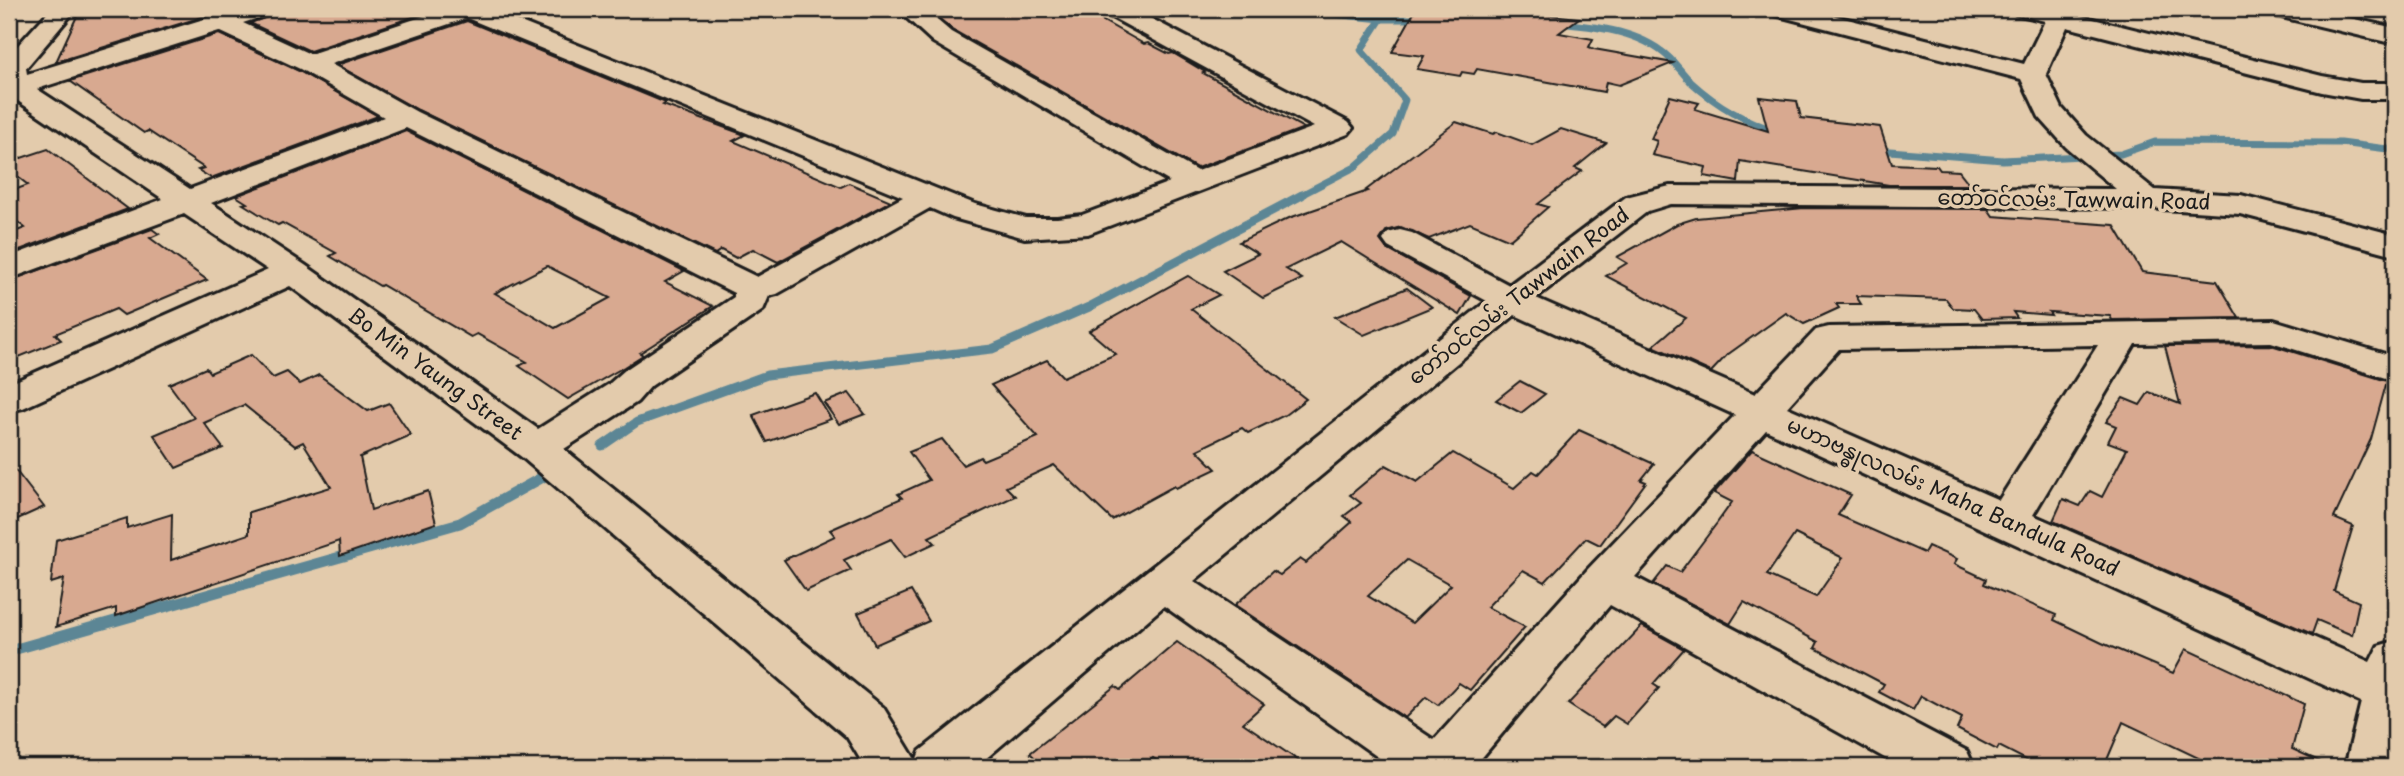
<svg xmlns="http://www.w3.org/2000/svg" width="2404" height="776" font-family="'Playpen Sans','Noto Sans Myanmar',sans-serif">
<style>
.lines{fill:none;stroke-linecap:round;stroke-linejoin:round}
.stream-far2{stroke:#5b8695;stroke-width:7}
.stream-far1{stroke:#5b8695;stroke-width:9}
.stream{stroke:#5b8695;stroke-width:11}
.building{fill:#d8a990;stroke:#1c1c1c;stroke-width:2;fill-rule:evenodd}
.minor-casing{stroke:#1c1c1c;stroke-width:6}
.minor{fill:#e3cbac;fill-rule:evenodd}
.labels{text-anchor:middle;stroke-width:7;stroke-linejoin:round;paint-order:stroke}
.street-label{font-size:21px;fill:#1c1c1c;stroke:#e3cbac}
</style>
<rect width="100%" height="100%" fill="#e3cbac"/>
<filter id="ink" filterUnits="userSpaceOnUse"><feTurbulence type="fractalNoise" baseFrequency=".0143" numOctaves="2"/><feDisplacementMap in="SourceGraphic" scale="14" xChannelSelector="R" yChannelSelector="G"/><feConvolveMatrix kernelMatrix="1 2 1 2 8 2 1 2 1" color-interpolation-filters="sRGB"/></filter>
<g filter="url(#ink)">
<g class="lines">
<g class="stream-far2">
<path d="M1286 9 1381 19H1424"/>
<path d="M1558 23C1591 26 1633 30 1661 51 1673 59 1681 72 1691 82 1716 105 1748 123 1780 132"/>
<path d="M1877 150 2003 160 2121 154 2155 142 2341 143 2395 150"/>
<path d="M1299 196 1355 167 1393 134 1405 100 1361 50 1381 19"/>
</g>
<path class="stream-far1" d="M602 446 637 422 767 375 992 349 1089 307 1302 195"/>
<path class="stream" d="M9 651 460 523 543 477"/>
</g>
<g class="building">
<path d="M103 9H228L56 62 77 16 101 12Z"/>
<path d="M276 9H437L310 51 250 23 271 16Z"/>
<path d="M928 9H1082L1144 44 1148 43 1169 54 1173 53 1205 72 1203 73 1304 128 1197 168 953 30Z"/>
<path d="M1416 9H1490L1579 18 1559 33 1593 39 1589 47 1594 49 1673 63 1619 85 1606 82 1604 92 1477 69 1474 74 1462 72 1460 76 1417 69 1424 56 1392 52Z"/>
<path d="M467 21 666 103 663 105 745 135 733 141 841 187 849 183 891 201 778 262 753 249 736 258 721 250 715 254 418 110 337 65Z"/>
<path d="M219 34 299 71 378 116 211 178 198 170 204 168 148 131 144 133 70 81Z"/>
<path d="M1670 96 1699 103 1695 109 1768 131 1759 97 1797 101 1801 118 1880 127 1892 164 1937 166 1940 170 1959 171 1970 185H1889L1740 161 1738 182 1704 176 1706 167 1652 155 1657 141 1651 139Z"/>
<path d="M1456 122 1493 134 1497 132 1532 145 1561 129 1606 143 1575 168 1582 171 1538 204 1548 207 1510 240 1470 223 1429 239 1401 227 1386 231 1380 240 1387 249 1471 296 1460 315 1341 242 1286 269 1302 279 1263 298 1223 271 1258 254 1239 242 1289 218 1368 191 1366 190Z"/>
<path d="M406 131 684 271 665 282 713 306 640 353 643 355 624 367 568 399 519 366 527 362 477 334 471 337 382 285 380 286 330 256 336 253 282 223 278 225 264 217 243 204 247 203 236 196ZM547 266 610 298 555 328 495 293Z"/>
<path d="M48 149 128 209 9 254V234L25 228 9 215V192L28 185 9 170V162Z"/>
<path d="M1804 208 1988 209 1993 216 2114 225 2142 272 2217 281 2239 318 2112 320 2110 316 2049 312 2051 315 2013 312 2017 318 1982 319 1974 309 1953 308 1946 299 1856 296 1861 304H1836L1839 308 1804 324 1786 313 1727 355 1711 372 1653 346 1686 318 1606 276 1627 263 1617 257 1677 224 1696 218Z"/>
<path d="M152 229 159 234 150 238 207 280 124 315 116 309 55 334 61 340 9 361V281Z"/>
<path d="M1188 276 1219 295 1191 309 1306 399 1285 415 1248 433 1242 428 1197 450 1216 469 1176 488 1174 486 1112 520 1054 465 1006 487 1015 496 929 537 935 543 905 557 891 539 844 560 851 570 806 591 784 560 835 536 830 530 902 498 898 494 929 480 909 452 942 439 963 465 980 457 983 460 1038 437 991 385 1047 360 1063 377 1116 354 1089 331Z"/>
<path d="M1407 288 1432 307 1364 335 1335 317Z"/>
<path d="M2271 345 2387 381 2371 439 2334 518 2353 526 2334 591 2359 602 2352 635 2317 620 2312 634 2053 521 2063 499 2080 506 2090 491 2102 497 2127 449 2108 442 2116 426 2106 422 2123 398 2140 405 2149 392 2180 404 2165 346Z"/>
<path d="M251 355 273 378 287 372 300 384 319 375 368 411 389 403 411 435 360 457 371 510 428 491 436 523 340 556 339 541 116 616V608L56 627 64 579 51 583 56 540 127 518V528L172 514 171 560 249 534V512L331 487 303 442 295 446 244 405 204 423 223 448 176 468 154 435 194 418 169 384 206 368 210 373Z"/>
<path d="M1520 381 1545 394 1521 413 1496 400Z"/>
<path d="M815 393 831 419 767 442 753 415Z"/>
<path d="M849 393 865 414 839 424 824 403Z"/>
<path d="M1579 430 1654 464 1641 480 1646 482 1600 545 1586 538 1545 582 1523 570 1487 607 1525 627 1470 690 1459 683 1438 705 1426 697 1405 718 1235 605 1273 571 1280 575 1300 559 1306 563 1352 522 1344 516 1361 503 1350 495 1386 465 1417 482 1453 453 1514 488 1533 471 1538 474ZM1407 560 1451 585 1412 623 1368 596Z"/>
<path d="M1752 450 1851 495 1838 515 1924 553 1928 546 1957 559 1954 564 1986 579 1984 584 2056 615 2054 620 2102 643 2173 673 2186 649 2304 704 2292 749 2332 767H2206L2207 762 2123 722 2104 767H2040L1999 746 1997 750 1957 729 1962 718 1921 696 1913 710 1879 692 1884 684 1815 648 1818 642 1744 602 1730 624 1653 584 1667 566 1680 572 1717 523 1732 502 1714 493ZM1795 534 1843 558 1816 597 1767 575Z"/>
<path d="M9 462 44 507 9 523Z"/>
<path d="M911 591 929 621 875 645 858 613Z"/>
<path d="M1642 626 1684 649 1653 684 1659 688 1627 724 1614 716 1603 727 1568 704Z"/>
<path d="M1177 642 1264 704 1243 723 1308 767H1167L1153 758 1143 767H1044L1030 753 1115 686 1120 690Z"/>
</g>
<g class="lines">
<defs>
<g id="minor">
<path d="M51 9H76L26 68 27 74 236 9H273L270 14 243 23 310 54 445 9H488L975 204 1026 218H1057L1082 215 1170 182 933 42 897 9H924L951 32 1197 171 1314 127 1106 14 1103 9H1133L1348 122 1353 128 1348 134 1088 234 1025 238 953 218 930 208 777 294 769 296 763 310 651 386 637 402 564 449 883 707 916 761 920 751 1487 301 1388 247 1383 240 1388 233 1400 230 1412 233 1509 285 1626 197 1670 186 2116 189 2066 147 2039 117 2021 79 1771 14 1768 9H1808L2024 64 2045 21 2016 14 2013 9H2075L2073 14 2322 76 2361 83H2395V99H2361L2322 92 2067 27 2046 74 2062 108 2086 135 2155 190 2241 195 2395 235V255L2240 214 2147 208 1671 204 1648 211 1536 298 1755 394 1816 330 1829 327 2274 320 2395 357V381L2271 342 2135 344 2033 515 2370 662 2378 646 2395 641V767H2345L2361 702 1766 430 1635 577 1967 751 1974 767H1901L1610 605 1474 767H1392L1164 606 976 767H865L847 737 523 458 290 286 23 408 9 411V384L268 270 184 214 9 279V257L163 199 12 97H9V55ZM467 18 903 197 757 277 417 112 331 64ZM219 31 300 69 384 117 190 189 37 89ZM406 128 734 293V297L625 370 609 384 538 429 305 265 211 203ZM1515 315 1735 415 1588 569 1434 740 1194 581ZM2098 345 1999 500 1787 407 1839 349Z"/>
<path d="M2266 9H2309L2395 28V44L2269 14Z"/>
</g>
</defs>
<use href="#minor" class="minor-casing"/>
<use href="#minor" class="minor"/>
</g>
</g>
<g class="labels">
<g class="street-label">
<text transform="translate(2074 200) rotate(1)" y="7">တော်ဝင်လမ်း Tawwain Road</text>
<text transform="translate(1519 296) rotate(-38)" y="7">တော်ဝင်လမ်း Tawwain Road</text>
<text transform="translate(435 374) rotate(36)" y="7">Bo Min Yaung Street</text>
<text transform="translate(1953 497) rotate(24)" y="7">မဟာဗန္ဓုလလမ်း Maha Bandula Road</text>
</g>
</g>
<rect width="2404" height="776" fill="none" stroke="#e3cbac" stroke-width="35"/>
<rect x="18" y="18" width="2369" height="741" fill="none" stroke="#1c1c1c" stroke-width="2.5" filter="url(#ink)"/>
</svg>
